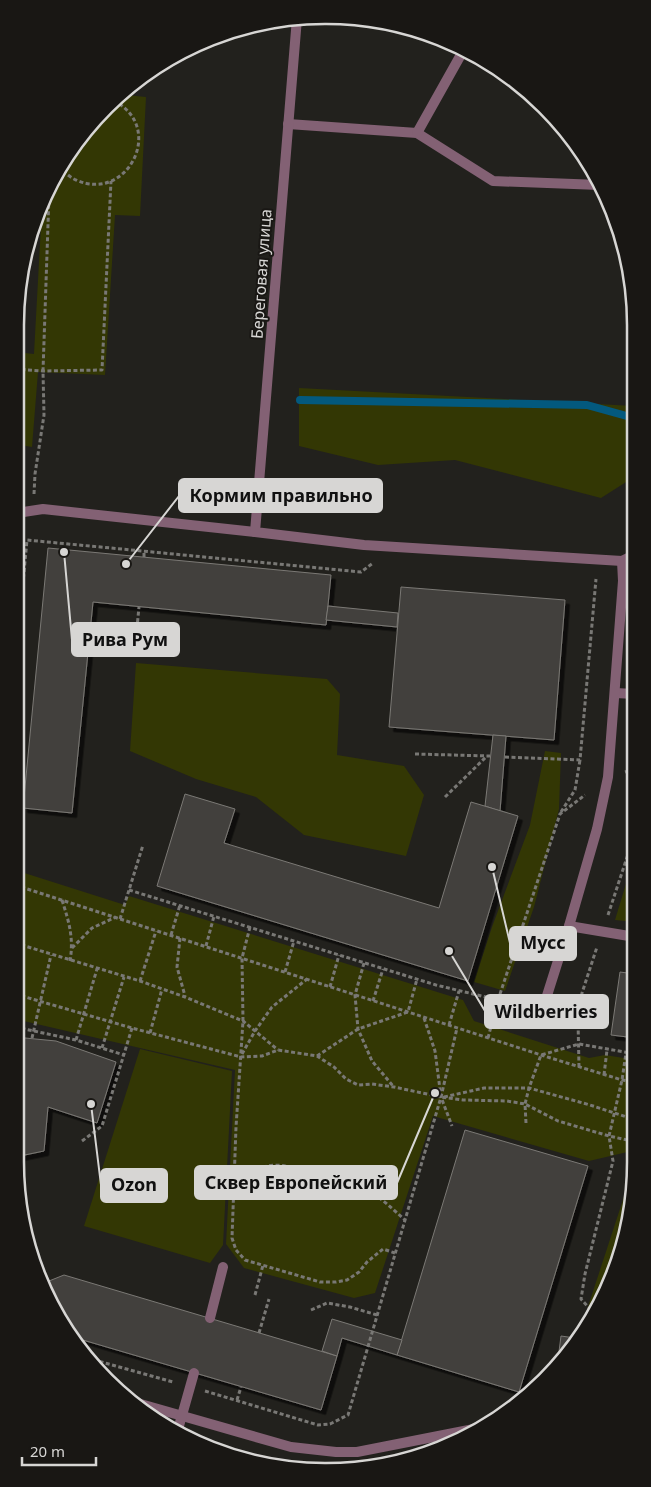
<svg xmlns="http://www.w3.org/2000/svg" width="651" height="1487" font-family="'Noto Sans',sans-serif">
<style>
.green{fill:#333704}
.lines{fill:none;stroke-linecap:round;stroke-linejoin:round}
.stream{stroke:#03597e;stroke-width:8}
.building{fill:#42403d;stroke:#7b7975;filter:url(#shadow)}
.path{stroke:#797875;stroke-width:3;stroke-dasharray:4 2.5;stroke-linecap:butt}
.service{stroke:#836174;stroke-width:10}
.minor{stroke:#836174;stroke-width:10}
.labels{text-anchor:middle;stroke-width:4;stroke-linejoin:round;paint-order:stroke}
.street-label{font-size:16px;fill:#d7d6d4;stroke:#191714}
.rim{fill:none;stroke:#d7d6d4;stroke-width:2.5}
.leader{fill:none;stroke:#d7d6d4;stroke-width:2}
.callout-dot{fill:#d7d6d4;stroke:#191714;stroke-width:2}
.callout{fill:#d7d6d4;stroke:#d7d6d4;stroke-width:2}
.callout-label{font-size:18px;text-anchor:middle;font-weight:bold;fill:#111}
</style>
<defs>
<filter id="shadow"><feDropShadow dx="4.5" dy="4.5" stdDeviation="0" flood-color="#0009"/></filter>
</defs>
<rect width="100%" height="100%" fill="#22211d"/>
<g class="green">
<path d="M126 95 146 97 140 216 115 215 105 375 38 372 32 447 20 445 15 423V352L34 354 42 207 92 121Z"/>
<path d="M299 388 634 406V477L601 498 455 460 378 465 299 446Z"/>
<path d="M136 663 327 679 340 694 337 755 404 766 424 795 406 856 304 835 256 797 196 779 130 751Z"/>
<path d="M545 751 561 753 559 809 534 907 505 991 474 982 492 927 530 825Z"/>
<path d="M635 854V922L615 920Z"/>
<path d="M15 870 125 905 129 896 463 1000 474 1021 589 1058 605 1055 636 1060V1150L589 1161 433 1116 375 1293 354 1298 244 1268 226 1244 235 1070 15 1019Z"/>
<path d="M140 1049 232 1071 223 1245 210 1263 84 1226Z"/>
<path d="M636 1160 619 1262 581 1328Z"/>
</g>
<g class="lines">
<path class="stream" d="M300 400 587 405 634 418"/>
</g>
<g class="building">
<path d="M48 548 331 575 326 625 93 602 72 813 23 808Z"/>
<path d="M401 587 565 600 554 740 389 727Z"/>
<path d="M328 606 398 613 397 627 326 620Z"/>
<path d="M493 735 506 736 500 811 485 806Z"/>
<path d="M185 794 235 809 224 843 439 908 471 802 518 816 468 981 157 886Z"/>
<path d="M620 972 635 974 636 1038 611 1035Z"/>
<path d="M15 1037 56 1041 116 1062 97 1123 48 1107 44 1151 15 1157Z"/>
<path d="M465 1130 588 1166 519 1392 397 1355Z"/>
<path d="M64 1275 337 1356 321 1410 76 1338 44 1283Z"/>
<path d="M332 1319 402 1340 397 1355 342 1338 337 1356 322 1351Z"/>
<path d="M561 1336 575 1338 557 1367Z"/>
</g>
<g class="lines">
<g class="path">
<path d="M63 171C67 174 71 178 76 180 127 203 165 129 116 102"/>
<path d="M15 369 43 371 102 370 111 181"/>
<path d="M34 494 35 474 44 415 43 371 49 195"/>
<path d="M144 557V551"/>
<path d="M15 581 23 582"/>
<path d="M135 648 139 607"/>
<path d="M15 669 27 540 361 572 373 563"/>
<path d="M415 754 490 756"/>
<path d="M505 757 580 760 596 579"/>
<path d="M625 772 635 769"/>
<path d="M445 797 486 757"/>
<path d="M561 812 575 790 580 760"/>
<path d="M15 885 541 1055 622 1080 636 1082"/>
<path d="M129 890 436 985 498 1000"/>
<path d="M62 900C69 922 74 938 70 961"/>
<path d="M608 915 635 833"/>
<path d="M120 919 143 845"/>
<path d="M250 927 242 958 243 1021 236 1127 232 1238 236 1250 245 1260 320 1282H336L347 1280 359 1272 367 1262 383 1249 395 1253"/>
<path d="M171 935 180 905"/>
<path d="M180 938 177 967 185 996"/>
<path d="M15 943 140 981 185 997 243 1021 278 1050"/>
<path d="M206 946 214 916"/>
<path d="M72 948 92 928 116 917"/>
<path d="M364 963 355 995 358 1029 372 1061 393 1086"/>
<path d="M285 972 294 941"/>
<path d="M140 981 156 931"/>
<path d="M330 987 339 955"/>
<path d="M15 994 132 1028 241 1057 262 1056 278 1050 317 1056 334 1067 346 1079 358 1085 372 1084 394 1087 441 1097 463 1100 507 1101 525 1104 558 1121 609 1136 636 1142"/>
<path d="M373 1001 383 969"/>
<path d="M424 1018 435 1051 441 1097 452 1126"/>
<path d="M449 1025 459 991"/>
<path d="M15 1027 76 1040 124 1055"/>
<path d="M150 1033 162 989"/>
<path d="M32 1038 51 955"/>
<path d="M488 1038 498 1000 560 814 585 795"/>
<path d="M76 1040 97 969"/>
<path d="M102 1048 124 977"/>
<path d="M242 1054 255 1031 272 1007 307 979"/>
<path d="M317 1056 358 1029 408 1012 417 979"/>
<path d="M579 1067 578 1020 582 993 597 947"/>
<path d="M604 1075 607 1050"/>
<path d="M444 1097 484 1088H529L590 1105 636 1120"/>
<path d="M526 1123 525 1104 529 1088 541 1055 579 1044 636 1054"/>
<path d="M82 1141 102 1126 132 1028"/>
<path d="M234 1182C257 1166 276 1159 302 1172 307 1175 312 1180 318 1181 327 1183 336 1180 345 1182 369 1185 388 1205 405 1220"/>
<path d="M255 1295 263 1265"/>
<path d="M311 1310 327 1303 350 1307 377 1315"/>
<path d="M591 1310 581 1299 585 1274 613 1161 609 1136 622 1080 626 1053"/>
<path d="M259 1333 269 1299"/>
<path d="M87 1358 173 1382"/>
<path d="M205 1391 318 1425 330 1424 348 1415 441 1097 457 1028"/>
<path d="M237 1400 241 1387"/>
</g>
<g class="service">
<path d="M288 124 417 133 493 181 600 185"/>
<path d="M417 133 463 51"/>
<path d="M15 516 17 513 43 509 255 532"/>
<path d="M615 693 635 694"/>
<path d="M569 926 635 937"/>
<path d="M538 1024 569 926 597 829 608 777 623 581 622 561"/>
<path d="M210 1318 223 1267"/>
<path d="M137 1403 291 1447 336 1452H357L474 1429 484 1428"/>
<path d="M177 1433 194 1373"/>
</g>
<path class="minor" d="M297 18 255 532 364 545 622 561 634 555"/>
</g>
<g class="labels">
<g class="street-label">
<text transform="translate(261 274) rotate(-86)" y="6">Береговая улица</text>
</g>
</g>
<path d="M0 0H651V1487H0ZM325 24H326A301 301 0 0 1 627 325V1162A301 301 0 0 1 326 1463H325A301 301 0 0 1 24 1162V325A301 301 0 0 1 325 24Z" fill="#191714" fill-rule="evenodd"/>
<path class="rim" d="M325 24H326A301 301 0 0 1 627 325V1162A301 301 0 0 1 326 1463H325A301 301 0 0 1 24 1162V325A301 301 0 0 1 325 24Z"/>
<path class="leader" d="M126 564L179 496M64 552L72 640M492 867L510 943M449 951L485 1011M435 1093L397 1183M91 1104L101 1185"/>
<g class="callout-dot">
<circle cx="126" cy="564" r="5"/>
<circle cx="64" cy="552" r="5"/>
<circle cx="492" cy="867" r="5"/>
<circle cx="449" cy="951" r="5"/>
<circle cx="435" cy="1093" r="5"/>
<circle cx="91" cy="1104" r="5"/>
</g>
<g class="callout">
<rect x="179" y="479" width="203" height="33" rx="5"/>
<rect x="72" y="623" width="107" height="33" rx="5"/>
<rect x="510" y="927" width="66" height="33" rx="5"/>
<rect x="485" y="995" width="123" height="33" rx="5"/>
<rect x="195" y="1166" width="202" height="33" rx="5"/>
<rect x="101" y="1169" width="66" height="33" rx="5"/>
</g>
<g class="callout-label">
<text x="281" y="502">Кормим правильно</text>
<text x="125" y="646">Рива Рум</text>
<text x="543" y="949">Мусс</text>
<text x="546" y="1018">Wildberries</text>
<text x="296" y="1189">Сквер Европейский</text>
<text x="134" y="1191">Ozon</text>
</g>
<path d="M22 1457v8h74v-8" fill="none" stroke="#d7d6d4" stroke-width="2.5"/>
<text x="30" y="1457" font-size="15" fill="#d7d6d4" stroke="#191714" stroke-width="4" paint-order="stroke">20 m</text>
</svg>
